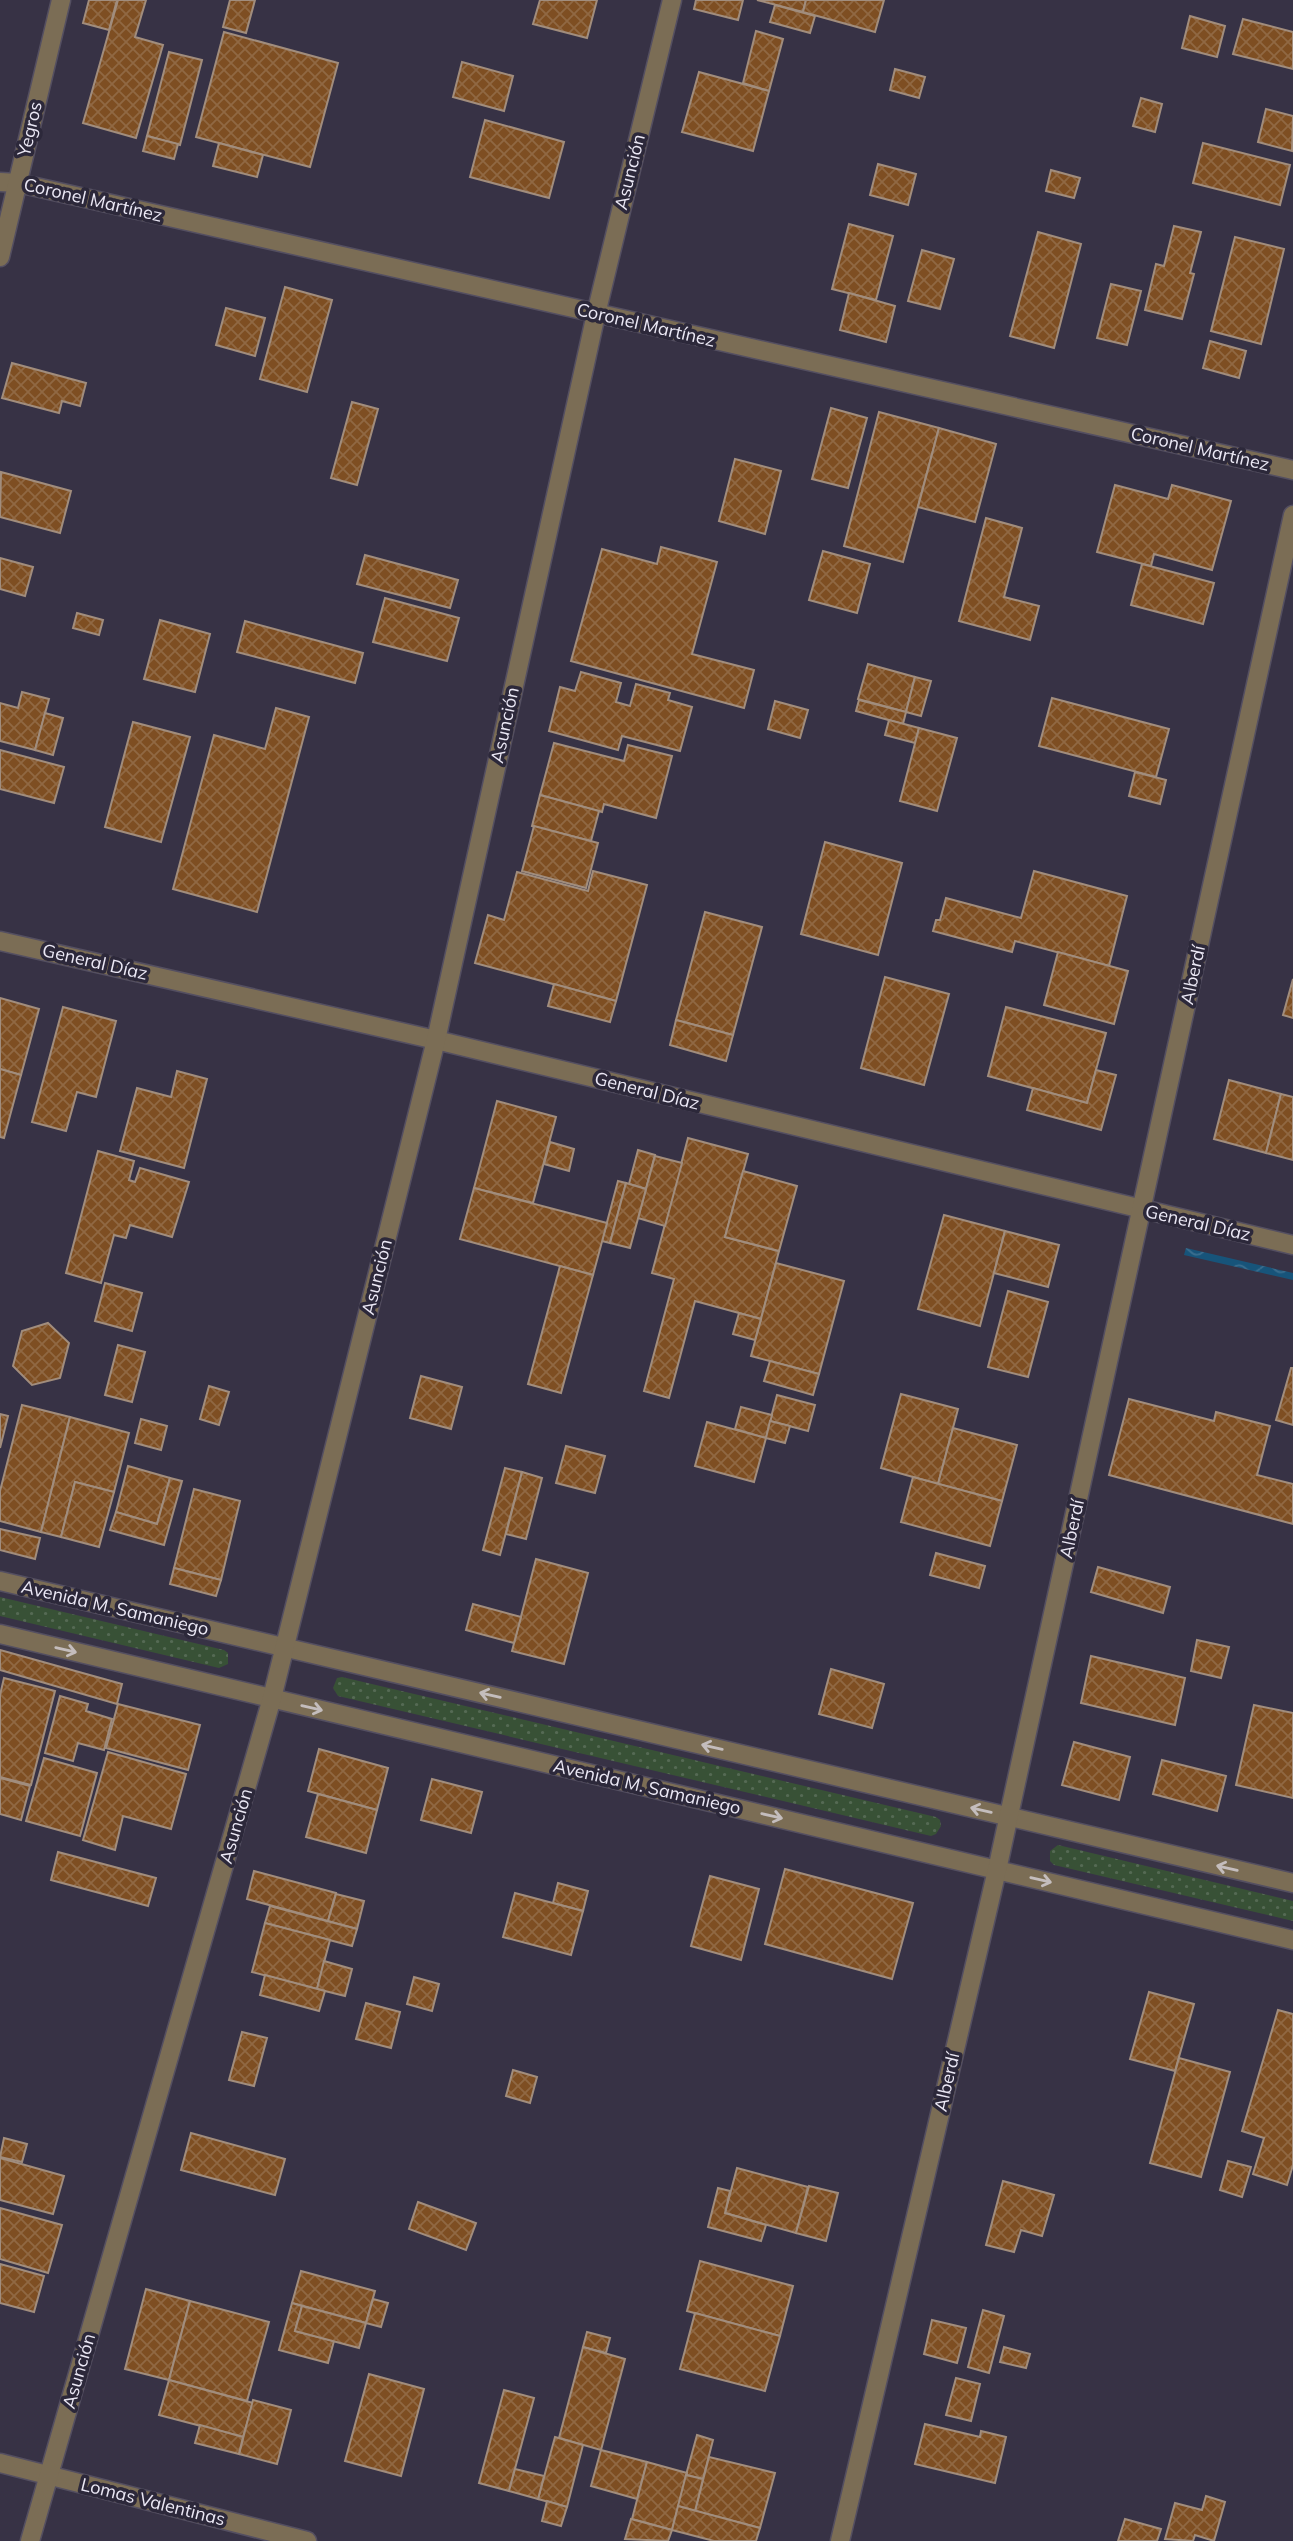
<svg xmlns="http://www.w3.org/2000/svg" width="1293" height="2541" font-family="Mulish,sans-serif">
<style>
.grass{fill:url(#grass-dots)}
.water{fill:url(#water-waves)}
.building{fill:url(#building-cross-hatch);stroke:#a18d7d;stroke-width:2}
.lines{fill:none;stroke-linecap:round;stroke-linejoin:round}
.minor-casing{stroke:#544f61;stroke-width:21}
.minor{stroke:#7b6d55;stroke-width:18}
.oneway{stroke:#c4bdbd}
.labels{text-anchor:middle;stroke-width:7;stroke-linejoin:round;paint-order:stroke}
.street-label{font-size:18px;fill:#ebe8f5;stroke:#2c283a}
</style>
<defs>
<pattern id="grass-dots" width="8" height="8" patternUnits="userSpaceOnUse" patternTransform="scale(1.75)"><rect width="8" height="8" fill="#385136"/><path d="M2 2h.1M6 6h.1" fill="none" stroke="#556a54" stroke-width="1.8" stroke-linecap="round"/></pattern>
<pattern id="water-waves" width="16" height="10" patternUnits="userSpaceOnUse" patternTransform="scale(1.75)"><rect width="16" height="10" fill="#17547a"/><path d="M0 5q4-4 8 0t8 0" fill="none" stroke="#396d8e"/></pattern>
<pattern id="building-cross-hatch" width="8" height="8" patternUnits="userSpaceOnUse" patternTransform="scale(1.75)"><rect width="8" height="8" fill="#7e4e22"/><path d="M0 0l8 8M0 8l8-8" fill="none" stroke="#906843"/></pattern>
</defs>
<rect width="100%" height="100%" fill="#373245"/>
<g class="grass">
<path d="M0 1597 224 1650 228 1653V1664L219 1668 0 1616Z"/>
<path d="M342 1677 936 1817 940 1820 941 1826 936 1834 931 1836 338 1696 333 1688 337 1678Z"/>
<path d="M1058 1845 1293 1901V1921L1054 1865 1050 1861V1851Z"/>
</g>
<path class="water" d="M1186 1248 1293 1273V1280L1184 1255Z"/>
<g class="building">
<path d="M89 0H117L109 30 83 23Z"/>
<path d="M118 0H146L135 37 163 45 136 138 83 123Z"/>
<path d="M230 0H255L246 33 223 27Z"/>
<path d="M540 0H597L587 38 533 24Z"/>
<path d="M696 0H743L738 20 694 9Z"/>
<path d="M757 0H806L803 12Z"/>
<path d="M806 0H884L875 32 803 12Z"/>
<path d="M775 5 815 16 810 33 770 22Z"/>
<path d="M1190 16 1225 26 1217 57 1182 48Z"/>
<path d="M1243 19 1293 32V69L1233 54Z"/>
<path d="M756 31 783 39 769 91 743 83Z"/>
<path d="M224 32 338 63 310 167 196 137Z"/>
<path d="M169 52 202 60 180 145 147 136Z"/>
<path d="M462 62 513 76 504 111 453 97Z"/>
<path d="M895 69 925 77 919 98 890 90Z"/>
<path d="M699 72 769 91 753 151 682 132Z"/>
<path d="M1141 98 1162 104 1155 132 1133 126Z"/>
<path d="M1266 109 1293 116 1292 151 1258 142Z"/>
<path d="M485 120 564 142 549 198 470 177Z"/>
<path d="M147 136 178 144 174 159 143 151Z"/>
<path d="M219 143 263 155 257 177 213 166Z"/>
<path d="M1203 143 1290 165 1280 205 1193 183Z"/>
<path d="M878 164 916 174 908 205 870 195Z"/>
<path d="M1051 170 1080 178 1074 198 1046 191Z"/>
<path d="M849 224 893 236 876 300 832 289Z"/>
<path d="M1174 226 1201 232 1190 273 1194 274 1182 319 1145 310 1156 264 1164 266Z"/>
<path d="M1038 232 1081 244 1054 348 1010 336Z"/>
<path d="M1235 237 1284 249 1261 344 1211 331Z"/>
<path d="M922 250 954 259 940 309 908 301Z"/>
<path d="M1111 284 1141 291 1127 345 1097 338Z"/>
<path d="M285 287 332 300 307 392 260 379Z"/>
<path d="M849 293 895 306 886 342 840 330Z"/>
<path d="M226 308 265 318 255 356 216 345Z"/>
<path d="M1210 341 1246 351 1239 378 1203 368Z"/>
<path d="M12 363 86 383 80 406 62 401 59 413 2 398Z"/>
<path d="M352 402 378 409 357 485 331 478Z"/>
<path d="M831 408 867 418 848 488 812 479Z"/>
<path d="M879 412 939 428 903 562 844 546Z"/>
<path d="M939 428 996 444 975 522 918 507Z"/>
<path d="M735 459 781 471 765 534 719 521Z"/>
<path d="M1 472 71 491 60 533 0 517Z"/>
<path d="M1115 485 1168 499 1172 485 1231 501 1212 570 1154 554 1151 566 1097 552Z"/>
<path d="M986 518 1022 528 1004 597 1039 606 1030 640 959 621Z"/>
<path d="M661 547 717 562 692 654 754 670 744 708 571 661 602 549 657 564Z"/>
<path d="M823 551 870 564 857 613 809 600Z"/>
<path d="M365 555 458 580 450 608 357 584Z"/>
<path d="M0 558 33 567 25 596 0 589Z"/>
<path d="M1142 564 1214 583 1203 624 1131 605Z"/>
<path d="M385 598 459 618 447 661 373 642Z"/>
<path d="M77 613 103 620 99 635 73 628Z"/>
<path d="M160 620 210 634 195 692 144 679Z"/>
<path d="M245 621 363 653 355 683 237 652Z"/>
<path d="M868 664 915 677 906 712 858 699Z"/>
<path d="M581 672 621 683 616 702 630 706 636 684 670 693 668 700 692 707 680 751 622 736 618 750 549 731 560 687 575 691Z"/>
<path d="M915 677 931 681 921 716 906 712Z"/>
<path d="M22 692 49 699 35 750 0 741V703L18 708Z"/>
<path d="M1052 698 1169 729 1156 777 1039 746Z"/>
<path d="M859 700 906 712 903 724 856 711Z"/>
<path d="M775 701 808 710 800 738 768 729Z"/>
<path d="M276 708 309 717 257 912 173 889 214 735 265 749Z"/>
<path d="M45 713 63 718 53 755 35 750Z"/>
<path d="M889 720 919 728 915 743 885 735Z"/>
<path d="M133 722 190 737 161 842 105 827Z"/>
<path d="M919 728 957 738 937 811 900 801Z"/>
<path d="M554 743 624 761 628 745 672 756 656 818 604 804 602 812 540 795Z"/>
<path d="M0 750 64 767 54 803 0 789Z"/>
<path d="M1135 772 1166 780 1160 804 1129 796Z"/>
<path d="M540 795 599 811 591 841 532 826Z"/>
<path d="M534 826 598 843 586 888 522 871Z"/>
<path d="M825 842 902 863 878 955 801 934Z"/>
<path d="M593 871 647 885 616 1001 475 963 488 915 504 920 517 872 588 891Z"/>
<path d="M1034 871 1127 896 1109 966 1015 941 1012 952 933 931 936 920H940L946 898 1021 918Z"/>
<path d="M705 912 762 927 733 1035 676 1020Z"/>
<path d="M1058 952 1128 971 1114 1024 1044 1005Z"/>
<path d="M885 977 949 994 924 1085 861 1068Z"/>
<path d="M1293 979V1018L1283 1015Z"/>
<path d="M554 984 616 1001 610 1022 548 1006Z"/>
<path d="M0 998 39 1009 21 1075 0 1069Z"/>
<path d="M63 1007 116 1021 96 1097 77 1092 66 1131 32 1122Z"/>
<path d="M1006 1007 1106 1033 1087 1103 988 1076Z"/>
<path d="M676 1020 733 1035 726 1061 670 1045Z"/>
<path d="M0 1069 21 1075 4 1138 0 1137Z"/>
<path d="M1096 1070 1116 1075 1101 1130 1027 1110 1033 1088 1087 1103Z"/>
<path d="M177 1071 207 1079 184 1168 120 1151 137 1088 171 1097Z"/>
<path d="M1229 1080 1281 1094 1266 1153 1214 1139Z"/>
<path d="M1281 1094 1293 1097V1160L1266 1153Z"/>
<path d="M497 1101 556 1117 533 1203 474 1188Z"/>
<path d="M688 1138 748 1154 725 1237 779 1251 761 1319 695 1301 669 1398 644 1391 674 1279 652 1273Z"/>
<path d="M550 1142 574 1149 569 1171 544 1164Z"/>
<path d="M638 1150 655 1155 646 1189 629 1184Z"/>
<path d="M98 1151 134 1161 129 1180 135 1182 140 1168 189 1182 172 1237 130 1225 126 1238 114 1235 101 1283 66 1273Z"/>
<path d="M655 1156 682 1163 665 1226 638 1218Z"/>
<path d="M743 1171 797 1186 779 1251 725 1237Z"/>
<path d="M618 1181 626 1183 610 1243 602 1241Z"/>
<path d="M626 1183 646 1189 630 1248 610 1243Z"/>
<path d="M474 1188 607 1223 593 1275 460 1239Z"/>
<path d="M944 1215 1005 1231 980 1326 918 1309Z"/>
<path d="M1005 1231 1059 1245 1048 1287 994 1273Z"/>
<path d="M776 1263 844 1281 819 1374 751 1356Z"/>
<path d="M560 1266 593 1275 561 1393 528 1384Z"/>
<path d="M105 1283 142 1293 132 1331 95 1321Z"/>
<path d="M1008 1291 1048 1302 1028 1377 988 1367Z"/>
<path d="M739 1313 761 1319 755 1340 733 1334Z"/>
<path d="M48 1323 69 1343 60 1378 32 1385 13 1366 22 1331Z"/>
<path d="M118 1345 145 1352 132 1402 105 1395Z"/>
<path d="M770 1361 819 1374 813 1395 764 1381Z"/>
<path d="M1291 1368H1293V1425L1276 1420Z"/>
<path d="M421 1376 462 1387 451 1429 410 1418Z"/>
<path d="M209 1386 229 1392 219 1425 200 1419Z"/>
<path d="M901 1394 958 1409 938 1484 881 1468Z"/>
<path d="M777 1395 815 1405 808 1431 770 1421Z"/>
<path d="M1129 1399 1214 1421 1216 1412 1270 1426 1257 1475 1293 1484V1524L1109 1475Z"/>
<path d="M22 1405 70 1417 41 1532 0 1521V1491Z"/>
<path d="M741 1407 772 1415 766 1438 735 1429Z"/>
<path d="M0 1414 8 1416 0 1448Z"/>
<path d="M70 1417 129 1433 114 1492 75 1482 61 1537 41 1532Z"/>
<path d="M141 1419 167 1426 161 1450 135 1443Z"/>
<path d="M770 1421 790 1426 785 1443 766 1438Z"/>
<path d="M707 1422 766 1438 754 1482 695 1466Z"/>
<path d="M953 1428 1017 1445 1002 1501 938 1484Z"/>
<path d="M566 1446 605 1456 595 1493 556 1483Z"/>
<path d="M128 1466 170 1478 157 1524 116 1512Z"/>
<path d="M505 1468 522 1472 500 1555 483 1550Z"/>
<path d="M522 1472 542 1478 526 1539 506 1534Z"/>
<path d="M913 1477 1002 1501 990 1546 901 1522Z"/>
<path d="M170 1478 182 1481 164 1545 110 1530 116 1512 157 1524Z"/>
<path d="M75 1482 114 1492 99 1547 61 1537Z"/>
<path d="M194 1489 240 1501 221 1580 174 1568Z"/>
<path d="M0 1529 40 1538 35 1559 0 1550Z"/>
<path d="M936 1553 985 1566 979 1588 930 1575Z"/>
<path d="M536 1559 588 1573 564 1664 512 1651Z"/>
<path d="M1098 1567 1170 1587 1163 1613 1091 1592Z"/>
<path d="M174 1568 221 1580 216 1596 170 1584Z"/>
<path d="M473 1604 521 1617 514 1643 466 1630Z"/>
<path d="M1197 1640 1229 1647 1221 1678 1191 1671Z"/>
<path d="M0 1650 122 1684 117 1704 0 1670Z"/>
<path d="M1091 1656 1185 1678 1175 1725 1081 1703Z"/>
<path d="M831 1669 884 1684 872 1728 819 1714Z"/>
<path d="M4 1678 55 1691 31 1785 0 1777V1695Z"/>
<path d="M60 1696 88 1704 86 1711 112 1719 104 1750 78 1743 73 1761 45 1753Z"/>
<path d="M118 1704 200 1725 188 1770 106 1748Z"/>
<path d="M1254 1705 1293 1713V1798L1236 1785Z"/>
<path d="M1074 1742 1130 1757 1119 1800 1062 1785Z"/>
<path d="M319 1749 388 1768 377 1810 308 1791Z"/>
<path d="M108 1752 186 1774 171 1829 123 1816 115 1850 83 1840Z"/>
<path d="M44 1758 97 1773 80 1836 26 1821Z"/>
<path d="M1162 1760 1226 1776 1217 1811 1153 1794Z"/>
<path d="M0 1778 30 1786 21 1820 0 1814Z"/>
<path d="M432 1779 482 1792 471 1833 421 1820Z"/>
<path d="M318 1794 377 1810 366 1853 306 1837Z"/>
<path d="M58 1852 156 1878 148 1906 51 1880Z"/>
<path d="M785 1869 913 1903 892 1979 765 1944Z"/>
<path d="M254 1871 336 1893 328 1921 247 1899Z"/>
<path d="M710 1876 759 1889 741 1960 691 1946Z"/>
<path d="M558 1883 588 1891 583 1911 553 1903Z"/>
<path d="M515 1893 583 1911 571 1955 503 1937Z"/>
<path d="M336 1894 364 1901 357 1929 328 1921Z"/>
<path d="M270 1906 357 1929 352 1946 265 1923Z"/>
<path d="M265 1923 330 1940 317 1989 252 1972Z"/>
<path d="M324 1961 352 1969 345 1996 317 1989Z"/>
<path d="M265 1975 325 1991 319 2011 260 1995Z"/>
<path d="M414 1977 439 1984 432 2011 407 2004Z"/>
<path d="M1149 1992 1194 2004 1175 2071 1130 2059Z"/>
<path d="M366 2003 400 2012 391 2048 356 2039Z"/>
<path d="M1278 2010 1293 2014V2165L1287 2185 1253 2174 1264 2138 1242 2131Z"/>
<path d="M242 2032 267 2038 254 2086 229 2080Z"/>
<path d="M1179 2058 1230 2072 1201 2177 1150 2163Z"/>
<path d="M513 2070 537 2077 530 2103 506 2096Z"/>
<path d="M191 2133 285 2159 275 2195 181 2170Z"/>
<path d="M4 2138 27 2144 22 2162 0 2157Z"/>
<path d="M0 2158 64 2176 53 2214 0 2200Z"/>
<path d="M1228 2161 1251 2167 1242 2197 1220 2190Z"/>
<path d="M737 2168 808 2187 796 2233 725 2213Z"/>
<path d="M1003 2181 1054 2195 1042 2236 1021 2230 1014 2252 986 2245Z"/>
<path d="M809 2186 838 2193 826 2241 796 2233Z"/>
<path d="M718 2188 730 2191 725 2213 766 2225 761 2241 708 2227Z"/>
<path d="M418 2202 476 2223 466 2250 409 2229Z"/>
<path d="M0 2208 62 2225 48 2273 0 2259Z"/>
<path d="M700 2261 793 2286 780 2336 687 2311Z"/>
<path d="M0 2264 44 2276 34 2312 0 2303Z"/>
<path d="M301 2271 375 2291 366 2323 292 2303Z"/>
<path d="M146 2289 190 2301 169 2380 125 2369Z"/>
<path d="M373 2299 388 2303 381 2327 366 2323Z"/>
<path d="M190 2301 269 2322 247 2401 169 2380Z"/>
<path d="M292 2303 302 2306 295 2331 334 2341 328 2363 279 2350Z"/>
<path d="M302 2306 366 2323 359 2348 295 2331Z"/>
<path d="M983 2310 1004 2316 989 2373 968 2367Z"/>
<path d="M695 2313 780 2336 765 2391 680 2369Z"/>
<path d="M932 2320 966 2328 957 2363 924 2354Z"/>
<path d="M587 2332 610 2338 606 2353 583 2347Z"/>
<path d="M583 2347 625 2359 601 2450 559 2438Z"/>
<path d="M1004 2347 1030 2354 1026 2368 1000 2362Z"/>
<path d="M369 2374 424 2389 401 2476 345 2461Z"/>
<path d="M956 2378 980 2384 971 2421 946 2415Z"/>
<path d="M169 2380 253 2403 243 2437 159 2415Z"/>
<path d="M504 2390 534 2398 509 2491 479 2483Z"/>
<path d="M253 2400 291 2410 277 2464 239 2454Z"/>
<path d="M925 2424 980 2437 981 2431 1006 2437 995 2483 915 2464Z"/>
<path d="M200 2425 243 2437 239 2454 195 2443Z"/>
<path d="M697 2435 713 2440 703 2479 686 2475Z"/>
<path d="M555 2437 583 2445 567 2507 538 2499Z"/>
<path d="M601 2450 647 2462 637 2499 591 2486Z"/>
<path d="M709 2457 775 2473 760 2528 695 2511Z"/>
<path d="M647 2462 687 2473 672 2530 632 2519Z"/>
<path d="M515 2469 544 2476 538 2499 509 2491Z"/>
<path d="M686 2475 703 2479 695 2511 678 2506Z"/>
<path d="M1206 2496 1225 2502 1214 2541 1195 2535 1193 2541 1165 2539 1175 2503 1202 2510Z"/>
<path d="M547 2501 567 2507 561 2526 542 2521Z"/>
<path d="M678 2506 760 2528 756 2541H714L672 2530Z"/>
<path d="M631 2519 672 2530 668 2541 625 2539Z"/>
<path d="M1125 2519 1161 2529 1157 2541H1118Z"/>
</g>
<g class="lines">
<defs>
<g id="minor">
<path d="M0 182 18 183 1293 470"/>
<path d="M0 257 61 0"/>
<path d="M0 941 436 1040 1293 1245"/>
<path d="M0 1581 1293 1883"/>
<path d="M0 1634 1293 1940"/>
<path d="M0 2463 307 2541"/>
<path d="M30 2541 272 1698 436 1040 596 314 672 0"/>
<path d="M840 2541 997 1870 1293 515"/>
</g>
</defs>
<use href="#minor" class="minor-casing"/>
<use href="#minor" class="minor"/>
</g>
<defs><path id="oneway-shaft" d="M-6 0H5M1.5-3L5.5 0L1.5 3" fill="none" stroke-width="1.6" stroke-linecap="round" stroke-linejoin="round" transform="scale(1.75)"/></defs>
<g class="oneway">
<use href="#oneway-shaft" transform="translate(66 1650) rotate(13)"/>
<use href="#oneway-shaft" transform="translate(490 1695) rotate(-167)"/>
<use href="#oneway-shaft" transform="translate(312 1708) rotate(13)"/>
<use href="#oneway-shaft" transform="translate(712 1747) rotate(-167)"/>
<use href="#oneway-shaft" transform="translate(981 1810) rotate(-167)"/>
<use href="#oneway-shaft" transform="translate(772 1816) rotate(13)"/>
<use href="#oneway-shaft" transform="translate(1227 1868) rotate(-167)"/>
<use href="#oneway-shaft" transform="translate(1041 1880) rotate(13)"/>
</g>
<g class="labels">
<g class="street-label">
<text transform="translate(30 129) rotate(-77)" y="6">Yegros</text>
<text transform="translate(630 172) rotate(-76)" y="6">Asunción</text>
<text transform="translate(93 200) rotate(13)" y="6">Coronel Martínez</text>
<text transform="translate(646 325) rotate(13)" y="6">Coronel Martínez</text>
<text transform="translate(1200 449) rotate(13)" y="6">Coronel Martínez</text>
<text transform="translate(505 725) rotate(-78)" y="6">Asunción</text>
<text transform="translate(95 962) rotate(13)" y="6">General Díaz</text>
<text transform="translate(1193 975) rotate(-78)" y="6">Alberdí</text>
<text transform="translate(647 1091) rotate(14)" y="6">General Díaz</text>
<text transform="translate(1198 1223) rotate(13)" y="6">General Díaz</text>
<text transform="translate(377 1277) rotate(-76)" y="6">Asunción</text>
<text transform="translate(1072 1529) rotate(-78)" y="6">Alberdí</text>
<text transform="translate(115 1608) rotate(13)" y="6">Avenida M. Samaniego</text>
<text transform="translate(647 1787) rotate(13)" y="6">Avenida M. Samaniego</text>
<text transform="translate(236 1826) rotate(-74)" y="6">Asunción</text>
<text transform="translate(947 2082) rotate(-77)" y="6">Alberdí</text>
<text transform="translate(79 2371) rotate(-74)" y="6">Asunción</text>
<text transform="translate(153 2502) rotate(14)" y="6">Lomas Valentinas</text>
</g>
</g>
</svg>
